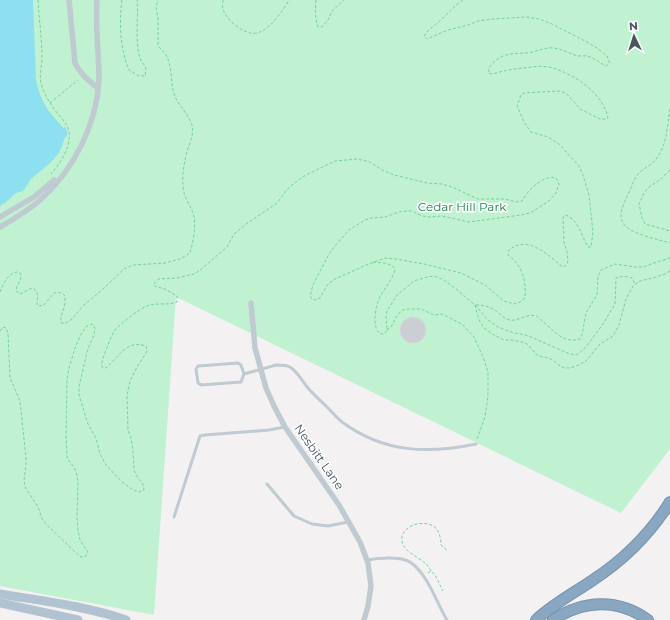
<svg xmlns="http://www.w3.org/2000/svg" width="670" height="620" font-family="Montserrat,sans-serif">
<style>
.green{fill:#c0f1d0}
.water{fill:#8ce0ef}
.building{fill:#cbcfd4;stroke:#d5d8dd}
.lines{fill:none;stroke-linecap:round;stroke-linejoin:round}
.highway-casing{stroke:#7492ad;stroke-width:12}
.path{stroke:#77d09f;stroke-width:1;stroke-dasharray:3 2;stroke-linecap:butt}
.lane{stroke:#bfcad1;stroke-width:3}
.street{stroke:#bfcad1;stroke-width:5.5}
.primary{stroke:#b1c3d0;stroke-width:9}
.highway{stroke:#89a7c1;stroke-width:10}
.labels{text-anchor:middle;stroke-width:3.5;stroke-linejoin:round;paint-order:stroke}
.park-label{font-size:12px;fill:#158547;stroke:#fff}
.street-label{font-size:12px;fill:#495660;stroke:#fff}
</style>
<rect width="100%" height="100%" fill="#f4f1f2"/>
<path class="green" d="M0 0H670V449L621 513 176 297 154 615 0 586Z"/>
<path class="water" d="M0 0H33L36 80C38 91 42 101 48 110 52 116 59 122 63 128L65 127 67 131V136L65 137 62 146 58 154 50 163 31 179 23 191 16 193 6 202 0 206Z"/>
<circle class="building" cx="413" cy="330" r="13"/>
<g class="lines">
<defs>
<g id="highway">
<path d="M536 620C553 604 574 593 593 580 625 559 650 534 670 502"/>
<path d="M553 620C583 600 618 598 648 620"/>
</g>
</defs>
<use href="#highway" class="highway-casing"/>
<g class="path">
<path d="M38 0C39 19 42 39 42 58 42 66 39 75 41 83 43 92 49 102 55 110 58 115 63 119 66 124 76 141 61 162 51 174"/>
<path d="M122 0C119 23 120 48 129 70L139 76H145L146 69C145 66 143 63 141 61 134 44 139 18 137 0"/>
<path d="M223 0C223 3 222 6 223 9 225 18 241 32 251 33 253 34 258 33 260 32 271 28 283 10 289 0"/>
<path d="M316 0C315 10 315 18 318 27H322L328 20 332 11 344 0"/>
<path d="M50 103 78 80"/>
<path d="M670 109C667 125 668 138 660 153 654 165 646 166 638 174 633 180 631 190 627 196 624 204 618 214 623 223 628 233 659 240 670 243"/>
<path d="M670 170 661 179 649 187 644 193 639 204 642 218 645 224 670 231"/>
<path d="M373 262C381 263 390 262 395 269 393 279 386 286 381 295 377 302 375 311 375 319 375 326 376 330 380 334H384L387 330 386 318 387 311 397 295 414 281 427 277 434 276 444 280 456 289 475 305 488 320 498 327 514 333 526 335 570 354 575 355 578 354 586 347 603 324 615 304 616 278C621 276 627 276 632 278L635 284"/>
<path d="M0 292C3 284 8 273 17 272L21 274C22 281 16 285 16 291L20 294 32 288C40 291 37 298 37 305L43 306 54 293C59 292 61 292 65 296 65 296 65 303 65 303 64 310 60 315 61 323H66L72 319 84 305 102 290 124 269 133 265 165 263 180 259 190 253C193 242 196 228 194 217 192 206 183 199 183 185 182 175 184 165 186 155 188 146 195 134 192 125 189 115 180 107 175 97 170 84 173 67 166 55 164 52 161 49 158 46V19L156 7 158 0"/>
<path d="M475 305 479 320 484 328 494 335 504 340H512L522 342 527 344 538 356 548 358 553 360 559 365 564 368H570L579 365 586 361 600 344 613 336 619 325 626 299 633 286 640 281 653 278 665 274 670 271"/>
<path d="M476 305C486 305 491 307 499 313 502 316 505 319 509 320 518 322 526 313 536 316 537 316 540 319 541 320 554 330 562 344 580 339L582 335 585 318 587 311 597 295 598 276 601 270 615 264 635 267H643L657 262 670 258"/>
<path d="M387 330 391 327 398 314 403 310 409 309H421L434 315 442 314 462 324 474 337 483 357 488 372V396L485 417 477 439"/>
<path d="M0 331 3 327 6 328 8 333 10 378 20 401 26 458V466L24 480 25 487 38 507 43 521 75 552 81 557 86 556 88 552 80 540 78 530 77 518 78 483 77 475 74 467 69 461 67 457 66 436 67 380 69 368 75 348 81 334 87 326 92 324 95 328 94 335 89 346 87 352 79 387V395L88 424 96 438 100 454 106 465 122 482 133 490 139 492 144 490 143 484 138 478 134 470 133 450 131 438 128 430 127 396 130 381 136 369 147 351 146 346C126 339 118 358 106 368L102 367C101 361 104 356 106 350 109 343 111 336 115 330 120 324 139 309 147 306 157 302 166 306 177 302V296L165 289 154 286V284L156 281 159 279 177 278 194 274 199 271 227 247 234 234 246 224 277 203 286 191 293 184 306 175 335 161 358 159 370 162 382 170 394 175 427 183 442 184 452 187 478 199H505L517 202 522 201C525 197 528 191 532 188 537 183 548 175 556 178L559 184 556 193 549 201 530 213 521 215 469 222 442 216 429 217 422 216 412 211H406L399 212 385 217 371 218 365 220 349 230 335 246 329 254 313 285 310 296 312 299 315 300 320 298 328 284 335 279 364 266 385 258 396 259 424 264 461 273 485 285 504 301 514 304 520 302 525 298C526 280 523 266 508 255V251C523 237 540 248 553 259 557 262 559 265 564 267L567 264 568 261 567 252 564 242 563 217 566 215C579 221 581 235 588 247H591L593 232 589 195 583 175 579 166 559 144 548 137 531 132 524 122 517 106 521 95 524 93 559 91 563 92 568 95 580 109 600 119H606L608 118C603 93 575 75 553 68 546 66 538 66 532 67 522 68 513 69 504 71 499 72 494 74 489 74 488 69 490 66 493 63 506 50 518 55 533 52 540 50 547 47 554 48 563 49 570 54 578 56 582 56 586 55 590 57 595 59 600 63 606 66L609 64V61L607 56 597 48 585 41 552 24 539 19 527 17 493 19 478 21 468 25 448 30 427 39 424 36C429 28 437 24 443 18 450 11 456 5 463 0"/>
<path d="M431 571C430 569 428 566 426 564 418 556 400 551 402 537 404 525 423 520 433 526 439 529 441 538 441 545L448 551"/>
<path d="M428 573 431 571 435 575 443 591"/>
</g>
<g class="lane">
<path d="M244 374 241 382 201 385 198 383 196 369 198 366 238 363 241 365 244 374 276 365C281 365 286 365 290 367 298 372 302 381 308 388 314 395 321 401 327 407 332 412 337 418 342 422 384 453 428 454 476 444"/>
<path d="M267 484 294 516 312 524 328 526 348 522"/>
<path d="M174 517 200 436 205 435 269 430 285 427"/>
<path d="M367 560C378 558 400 556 410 562 428 574 436 602 447 620"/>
</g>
<g class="street">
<path d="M69 0 75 63C80 74 88 80 98 88"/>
<path d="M0 217 34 197 54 180"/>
<path d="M0 227C14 219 28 211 40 200 74 170 97 124 99 79 99 53 95 26 97 0"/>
<path d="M251 303 255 348 266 388 274 406 285 427 339 505 360 542 368 563 371 586 368 606 364 620"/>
</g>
<g class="primary">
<path d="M0 594C42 601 86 606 126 620"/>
<path d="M0 603 78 620"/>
</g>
<use href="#highway" class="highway"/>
</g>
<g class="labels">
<g class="park-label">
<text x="462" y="211">Cedar Hill Park</text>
</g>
<g class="street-label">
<text transform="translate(319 457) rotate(55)" y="4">Nesbitt Lane</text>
</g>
</g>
<g transform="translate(634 36) rotate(356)" stroke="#ffffff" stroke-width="3" paint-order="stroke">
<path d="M0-3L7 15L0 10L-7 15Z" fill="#495660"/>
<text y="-6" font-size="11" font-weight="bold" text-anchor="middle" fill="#495660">N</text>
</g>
</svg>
